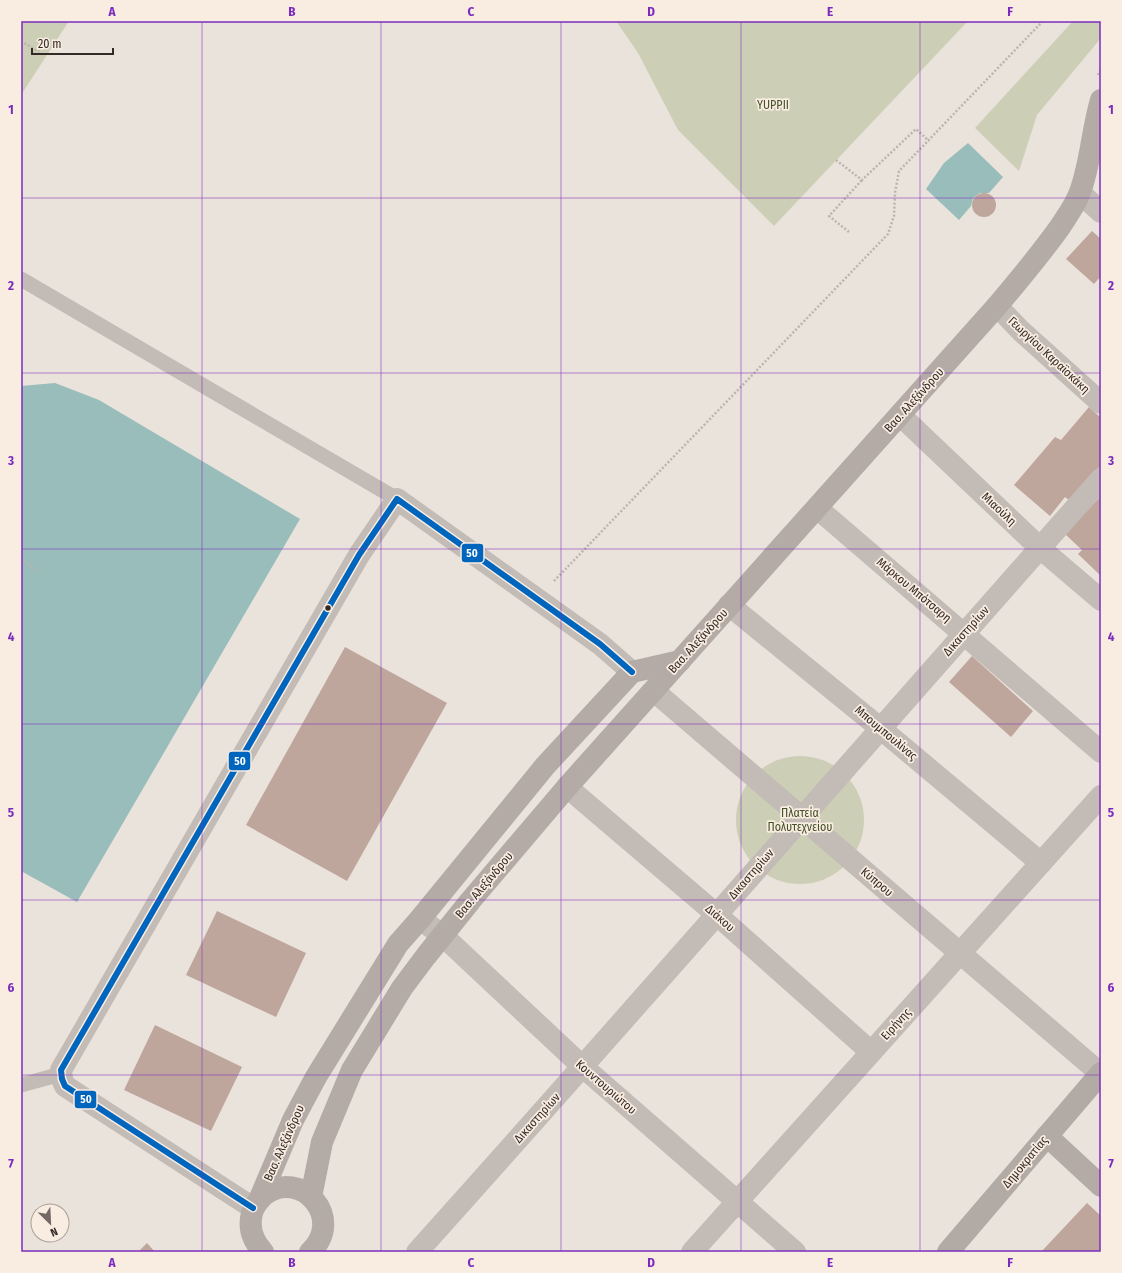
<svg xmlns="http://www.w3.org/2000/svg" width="1122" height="1273" font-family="'Fira Sans Condensed',sans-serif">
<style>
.green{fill:#cccfb6}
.water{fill:#98bdbb}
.building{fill:#bea69d}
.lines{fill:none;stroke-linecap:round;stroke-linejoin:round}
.path{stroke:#bcb4ae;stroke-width:2.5;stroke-dasharray:2 2;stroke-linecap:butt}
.service{stroke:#c3bbb5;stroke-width:15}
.pedestrian{stroke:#c3bbb5;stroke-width:22}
.minor{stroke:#c3bbb5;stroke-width:22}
.secondary{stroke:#b4aba6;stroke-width:22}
.primary{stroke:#b1aaa5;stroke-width:22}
.bus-1-casing{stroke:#f9ede2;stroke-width:9}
.bus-1{stroke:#0065bd;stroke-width:6}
.grid{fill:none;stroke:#7b2cbf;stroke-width:1;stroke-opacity:0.55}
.bus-dot{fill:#332925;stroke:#f9ede2;stroke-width:1.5}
.labels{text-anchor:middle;stroke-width:3.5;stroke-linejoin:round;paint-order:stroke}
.park-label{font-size:12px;fill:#445129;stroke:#f9ede2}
.street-label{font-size:12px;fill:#332925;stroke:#f9ede2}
.line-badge{stroke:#f9ede2;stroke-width:1.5}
.badge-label{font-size:11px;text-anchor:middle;font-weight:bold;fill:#fff}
.neatline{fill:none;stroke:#7b2cbf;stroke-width:1.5}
.grid-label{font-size:13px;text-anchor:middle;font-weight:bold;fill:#7b2cbf}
</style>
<rect width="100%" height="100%" fill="#eae3dc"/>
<g class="green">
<path d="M21 21H69L21 95Z"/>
<path d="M616 21H968L774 226 678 130 638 53Z"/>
<path d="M1073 21H1101V38L1037 115 1019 171 975 128Z"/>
<circle cx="800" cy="820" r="64"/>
</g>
<g class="water">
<path d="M968 143 1003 177 989 193H980L973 198 971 206 959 220 926 189 944 163Z"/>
<path d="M55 383 99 400 300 519 77 902 21 871V386Z"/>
</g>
<g class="building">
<circle cx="984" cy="205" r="12"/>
<path d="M1092 231 1101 239V276L1094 284 1066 259Z"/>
<path d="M1089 407 1101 418V465L1070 501 1065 497 1050 516 1014 485 1055 437 1061 440Z"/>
<path d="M1101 496V576L1078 554 1082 550 1065 534Z"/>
<path d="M345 647 447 703 347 881 246 825Z"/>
<path d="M972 656 1033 711 1011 737 949 682Z"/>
<path d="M217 911 306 953 276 1017 186 975Z"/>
<path d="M155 1025 242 1067 211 1131 124 1090Z"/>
<path d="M1087 1203 1101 1216V1252H1041Z"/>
<path d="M147 1243 155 1252H138Z"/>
</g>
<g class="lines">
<g class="path">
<path d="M21 41 39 52"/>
<path d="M1098 75 1101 69"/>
<path d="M836 160 862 180 916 129 929 141"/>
<path d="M849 232 829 216 862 180"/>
<path d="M21 559 38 571"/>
<path d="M554 581 888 234 894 216 895 193 899 171 1043 21"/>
</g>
<g class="service">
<path d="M21 279 397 499"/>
<path d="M21 1085 61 1074"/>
</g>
<g class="pedestrian">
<path d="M1080 193 1101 212"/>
<path d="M900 415 1040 548 1101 600"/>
<path d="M817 508 1101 752"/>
<path d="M729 605 880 728 1041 863"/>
</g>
<g class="minor">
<path d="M997 306 1021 331 1101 403"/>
<path d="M654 691 1100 1073"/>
<path d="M567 787 716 914 871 1052"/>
<path d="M420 919 442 935 583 1067 795 1252"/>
<path d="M253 1208 65 1086 62 1079 61 1070 359 555 397 499 600 644 632 672"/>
<path d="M417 1252C647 996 873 736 1101 479"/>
<path d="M692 1252 1101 796"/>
</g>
<g class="secondary">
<path d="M1047 1136 1101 1186"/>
<path d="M311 1197 322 1142 352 1070 402 988 426 956 471 900 567 787 997 306C1019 280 1040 255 1060 227 1067 216 1076 204 1080 192 1091 162 1092 130 1101 100"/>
<path d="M260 1198 293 1120 316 1077 398 944 420 919 545 766 632 672 680 661"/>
<path d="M263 1252C253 1241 248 1228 252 1213 254 1206 259 1200 264 1195 301 1167 346 1219 310 1252"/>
</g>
<path class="primary" d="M948 1252 1101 1073"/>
<defs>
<path id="bus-1" d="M253 1208 65 1086 62 1079 61 1070 359 555 397 499 600 644 632 672"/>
</defs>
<use href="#bus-1" class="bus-1-casing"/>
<use href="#bus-1" class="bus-1"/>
</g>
<path class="grid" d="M202 21V1252M381 21V1252M561 21V1252M741 21V1252M920 21V1252M21 198H1101M21 373H1101M21 549H1101M21 724H1101M21 900H1101M21 1075H1101"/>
<circle class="bus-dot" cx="328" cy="608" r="3.5"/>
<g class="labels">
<g class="park-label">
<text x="773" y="109">YUPPII</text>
<text x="800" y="817">Πλατεία<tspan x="800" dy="14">Πολυτεχνείου</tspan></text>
</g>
<g class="street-label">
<text transform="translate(1049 355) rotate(43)" y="4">Γεωργίου Καραϊσκάκη</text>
<text transform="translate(914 400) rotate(-48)" y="4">Βασ. Αλεξάνδρου</text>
<text transform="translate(999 509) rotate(43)" y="4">Μιαούλη</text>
<text transform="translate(914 590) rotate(40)" y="4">Μάρκου Μπότσαρη</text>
<text transform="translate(966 631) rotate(-48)" y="4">Δικαστηρίων</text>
<text transform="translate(698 641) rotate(-48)" y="4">Βασ. Αλεξάνδρου</text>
<text transform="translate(886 733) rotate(40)" y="4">Μπουμπουλίνας</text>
<text transform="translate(751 874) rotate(-49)" y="4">Δικαστηρίων</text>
<text transform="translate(877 882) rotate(40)" y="4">Κύπρου</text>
<text transform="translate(484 885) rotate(-50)" y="4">Βασ. Αλεξάνδρου</text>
<text transform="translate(720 918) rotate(41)" y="4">Διάκου</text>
<text transform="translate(896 1024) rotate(-48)" y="4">Ειρήνης</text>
<text transform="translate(606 1087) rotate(41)" y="4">Κουντουριώτου</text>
<text transform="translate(537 1118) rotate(-48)" y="4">Δικαστηρίων</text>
<text transform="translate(284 1143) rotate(-66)" y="4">Βασ. Αλεξάνδρου</text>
<text transform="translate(1025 1162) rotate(-50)" y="4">Δημοκρατίας</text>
</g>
</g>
<g class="line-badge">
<rect x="461" y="543" width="23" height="20" rx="4" fill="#0065bd"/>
<rect x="228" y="751" width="23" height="20" rx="4" fill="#0065bd"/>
<rect x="74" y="1090" width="23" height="19" rx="4" fill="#0065bd"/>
</g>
<g class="badge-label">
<text x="472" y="557">50</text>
<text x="240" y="765">50</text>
<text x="86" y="1103">50</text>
</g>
<rect width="1122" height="1273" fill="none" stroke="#f9ede2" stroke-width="44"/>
<g transform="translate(50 1223) rotate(156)"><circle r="19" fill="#f9ede2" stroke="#aa9f96"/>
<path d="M0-3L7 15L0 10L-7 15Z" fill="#736a65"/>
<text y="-6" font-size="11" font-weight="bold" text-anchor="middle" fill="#332925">N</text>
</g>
<path d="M32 48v6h81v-6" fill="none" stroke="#332925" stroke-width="2"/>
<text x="38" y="48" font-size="12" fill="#332925" stroke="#f9ede2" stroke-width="3" paint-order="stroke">20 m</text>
<rect x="22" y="22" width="1078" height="1229" class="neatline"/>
<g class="grid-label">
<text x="112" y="16">A</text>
<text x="292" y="16">B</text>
<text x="471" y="16">C</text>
<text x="651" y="16">D</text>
<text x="830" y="16">E</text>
<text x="1010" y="16">F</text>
<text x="11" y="114">1</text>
<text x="1111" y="114">1</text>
<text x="11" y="290">2</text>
<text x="1111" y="290">2</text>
<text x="11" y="465">3</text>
<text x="1111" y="465">3</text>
<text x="11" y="641">4</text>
<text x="1111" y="641">4</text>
<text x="11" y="817">5</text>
<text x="1111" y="817">5</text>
<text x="11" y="992">6</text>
<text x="1111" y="992">6</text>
<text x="11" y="1168">7</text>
<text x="1111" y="1168">7</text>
<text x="112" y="1267">A</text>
<text x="292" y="1267">B</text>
<text x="471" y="1267">C</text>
<text x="651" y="1267">D</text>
<text x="830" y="1267">E</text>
<text x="1010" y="1267">F</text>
</g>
</svg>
